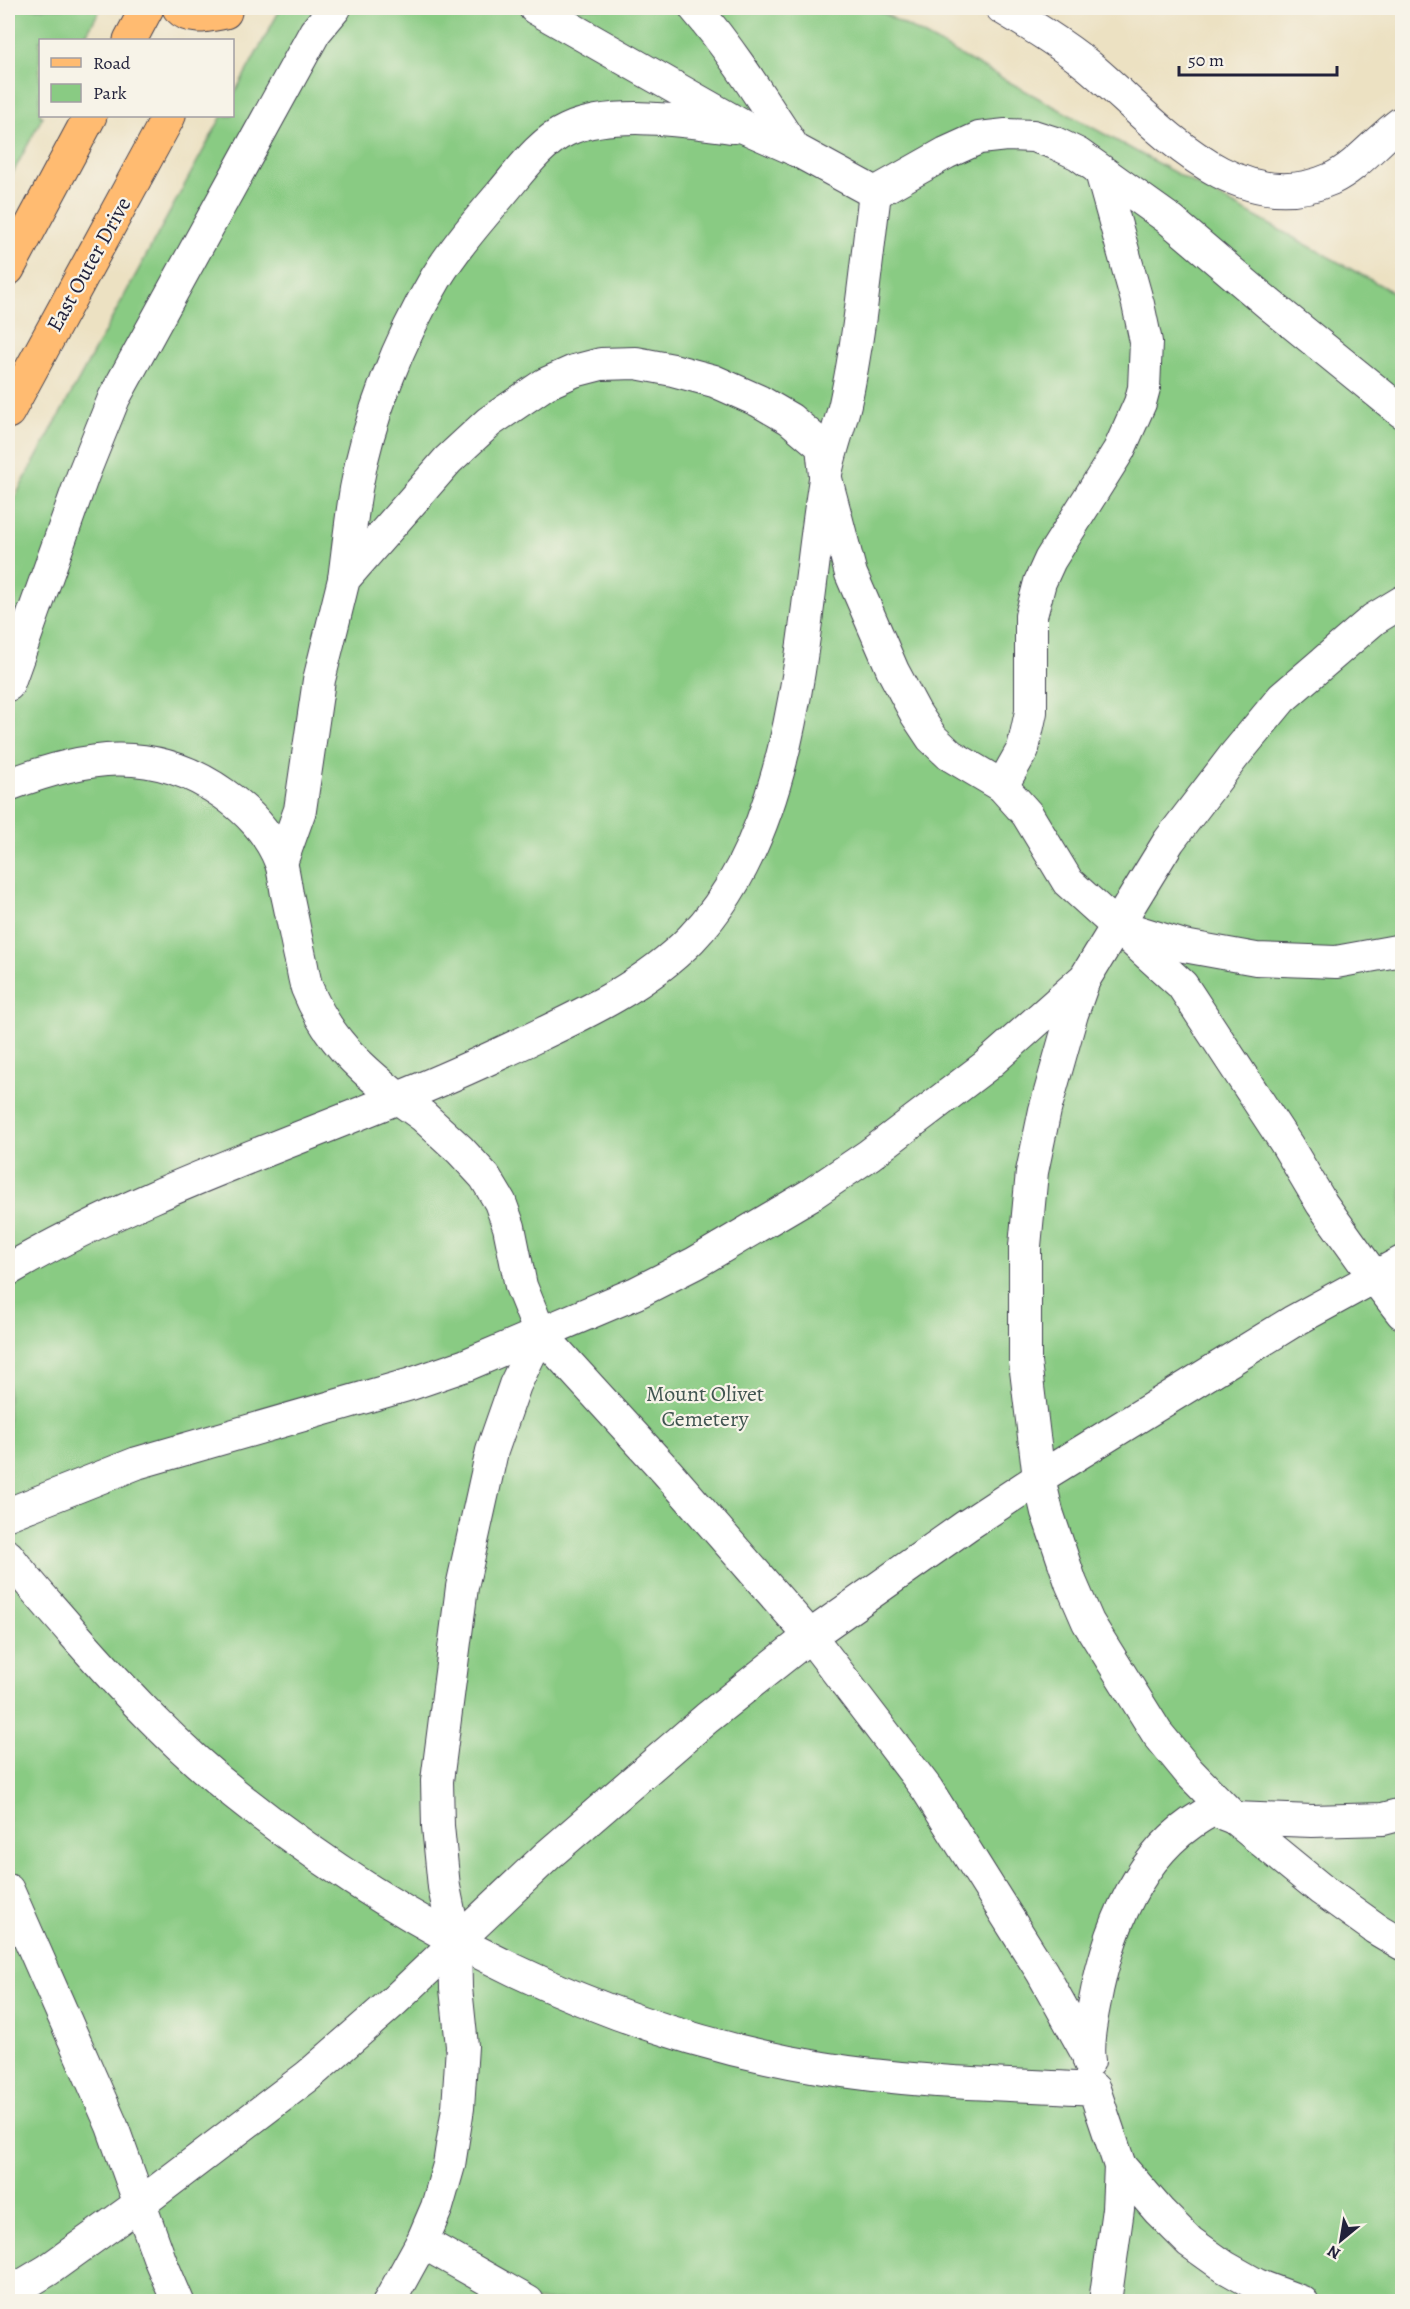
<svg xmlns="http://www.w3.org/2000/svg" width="1410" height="2309" font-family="Alegreya,serif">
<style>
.green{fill:#89cb83;stroke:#56765f;stroke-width:1.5}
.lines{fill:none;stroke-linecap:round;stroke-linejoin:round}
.minor-casing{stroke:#403f4f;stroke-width:34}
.major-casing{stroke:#403f4f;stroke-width:35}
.minor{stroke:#fff;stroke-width:32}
.major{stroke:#ffbb71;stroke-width:33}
.labels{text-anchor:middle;stroke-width:4.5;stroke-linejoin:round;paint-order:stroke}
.street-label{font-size:22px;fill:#22223b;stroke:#f7f3e8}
.park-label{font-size:22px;fill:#415551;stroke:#f7f3e8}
</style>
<rect width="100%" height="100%" fill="#f7f3e8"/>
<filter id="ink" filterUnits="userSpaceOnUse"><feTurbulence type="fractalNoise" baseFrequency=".0167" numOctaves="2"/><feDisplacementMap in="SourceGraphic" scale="12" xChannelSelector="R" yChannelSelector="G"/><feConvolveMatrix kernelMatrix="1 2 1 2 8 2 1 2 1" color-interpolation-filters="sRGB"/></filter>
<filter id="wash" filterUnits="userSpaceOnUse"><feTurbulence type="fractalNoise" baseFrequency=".008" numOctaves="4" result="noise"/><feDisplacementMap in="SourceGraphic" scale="24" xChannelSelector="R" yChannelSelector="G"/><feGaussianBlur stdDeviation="1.35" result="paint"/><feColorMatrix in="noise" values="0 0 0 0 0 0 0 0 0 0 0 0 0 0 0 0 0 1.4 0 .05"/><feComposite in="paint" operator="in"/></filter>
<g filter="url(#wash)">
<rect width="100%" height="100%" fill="#ece1c2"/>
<g class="green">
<path d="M8 8H101L83 40H40V116H43L8 182Z"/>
<path d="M281 8H874L1402 297V2301H8V510L222 116H232L233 96Z"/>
</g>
</g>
<g filter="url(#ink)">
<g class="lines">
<defs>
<g id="minor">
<path d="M535 8 746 128 796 150 875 193 946 153 979 138 1006 135 1033 136 1055 143 1078 154 1169 219 1269 304 1402 412"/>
<path d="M695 8C733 52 763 101 795 150"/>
<path d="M1002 8C1032 26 1062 44 1089 66 1155 121 1234 222 1331 179 1358 166 1378 139 1402 122"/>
<path d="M344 579C348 549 351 519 356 489 369 416 398 342 436 278 454 249 477 222 500 195 519 173 540 142 567 130 613 109 685 121 733 127"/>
<path d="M8 685 83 475 114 398 315 32 335 8"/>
<path d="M8 785C84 756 152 743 224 794 248 811 270 834 281 863 284 873 285 884 287 894 292 916 296 939 301 961 303 970 304 979 307 988 327 1038 357 1065 398 1098 443 1080 487 1060 531 1039 588 1012 647 984 691 939 800 827 801 625 825 479 829 454 839 429 845 404 860 335 866 263 875 193"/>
<path d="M1002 786 1023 749 1031 712V616L1040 582 1050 560 1119 450 1140 403 1144 388 1146 342 1138 304 1101 172"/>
<path d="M281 863 300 810 319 680 344 579 448 460 489 422 545 384 574 371 601 364 636 363 673 370 714 381 759 401 790 419 822 446 825 475 851 574 893 671 916 714 932 738 950 755 1002 786 1027 814 1068 882 1182 985 1287 1145 1322 1204 1375 1278 1402 1313"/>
<path d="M1126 928 1184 946 1256 959 1336 962 1402 950"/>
<path d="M1084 980 1072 1014 1045 1110 1032 1172 1025 1246V1362L1039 1478 1047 1512 1071 1583 1088 1622 1157 1733 1189 1772 1234 1818 1322 1890 1375 1928 1402 1944"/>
<path d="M8 1270C131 1198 267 1152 398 1098L423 1116 460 1150 485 1177 500 1202 509 1227 521 1286 540 1333 667 1472 810 1636 927 1789 1042 1972 1088 2055"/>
<path d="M8 1514 137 1463 411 1384 466 1365 636 1293 695 1263 810 1195 869 1155 986 1066 1085 978 1169 841 1234 756 1282 698 1374 619 1402 602"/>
<path d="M8 1556C28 1583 51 1607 73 1633 124 1691 178 1749 239 1797 409 1932 608 2033 823 2068 912 2083 1004 2084 1094 2089L1120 2166 1159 2211 1190 2242 1225 2267 1257 2285 1302 2302"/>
<path d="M8 1890 112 2126 160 2260 178 2302"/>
<path d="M1089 2061C1086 2044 1091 2022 1094 2006 1108 1929 1139 1847 1213 1810L1234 1818 1312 1821 1383 1819 1402 1814"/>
<path d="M422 2242 528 2302"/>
<path d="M8 2294 48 2270 141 2203 308 2076 394 2001 547 1856 707 1718 810 1636 966 1526 1039 1478 1292 1322 1402 1262"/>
<path d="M389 2302 422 2242 437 2207 449 2165 458 2108 462 2046 456 1988 455 1941 444 1887 438 1826 437 1781 462 1587 492 1451 515 1385 540 1333"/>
<path d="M1105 2302 1118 2209 1120 2166"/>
</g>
<g id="major">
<path d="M179 8C191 21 209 15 225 12"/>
<path d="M130 40 147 8"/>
<path d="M8 269 90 116"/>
<path d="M8 412 169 116"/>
</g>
</defs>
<use href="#minor" class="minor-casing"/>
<use href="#major" class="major-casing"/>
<use href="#minor" class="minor"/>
<use href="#major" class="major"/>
</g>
</g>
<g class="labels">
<g class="street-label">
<text transform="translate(88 264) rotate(-61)" y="8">East Outer Drive</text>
</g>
<g class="park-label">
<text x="705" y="1401">Mount Olivet<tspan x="705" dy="25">Cemetery</tspan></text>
</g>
</g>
<rect width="1410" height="2309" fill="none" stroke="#f7f3e8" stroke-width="30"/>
<rect x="39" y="39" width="195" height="78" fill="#f7f3e8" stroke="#a29fa3" stroke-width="1.5"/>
<rect x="51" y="58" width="30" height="9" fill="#ffbb71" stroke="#a29fa3" stroke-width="1.5"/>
<text x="93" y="69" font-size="18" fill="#22223b">Road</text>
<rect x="51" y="84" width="30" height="18" fill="#89cb83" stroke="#a29fa3" stroke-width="1.5"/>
<text x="93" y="99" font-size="18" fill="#22223b">Park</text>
<g transform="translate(1341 2240) rotate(210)" stroke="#f7f3e8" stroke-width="4.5" paint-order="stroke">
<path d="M0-4.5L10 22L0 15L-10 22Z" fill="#22223b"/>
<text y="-9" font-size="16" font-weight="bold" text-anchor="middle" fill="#22223b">N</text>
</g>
<path d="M1179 66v9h158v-9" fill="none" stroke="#22223b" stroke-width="3"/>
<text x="1188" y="66" font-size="18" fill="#22223b" stroke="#f7f3e8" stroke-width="4.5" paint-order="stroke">50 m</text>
</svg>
